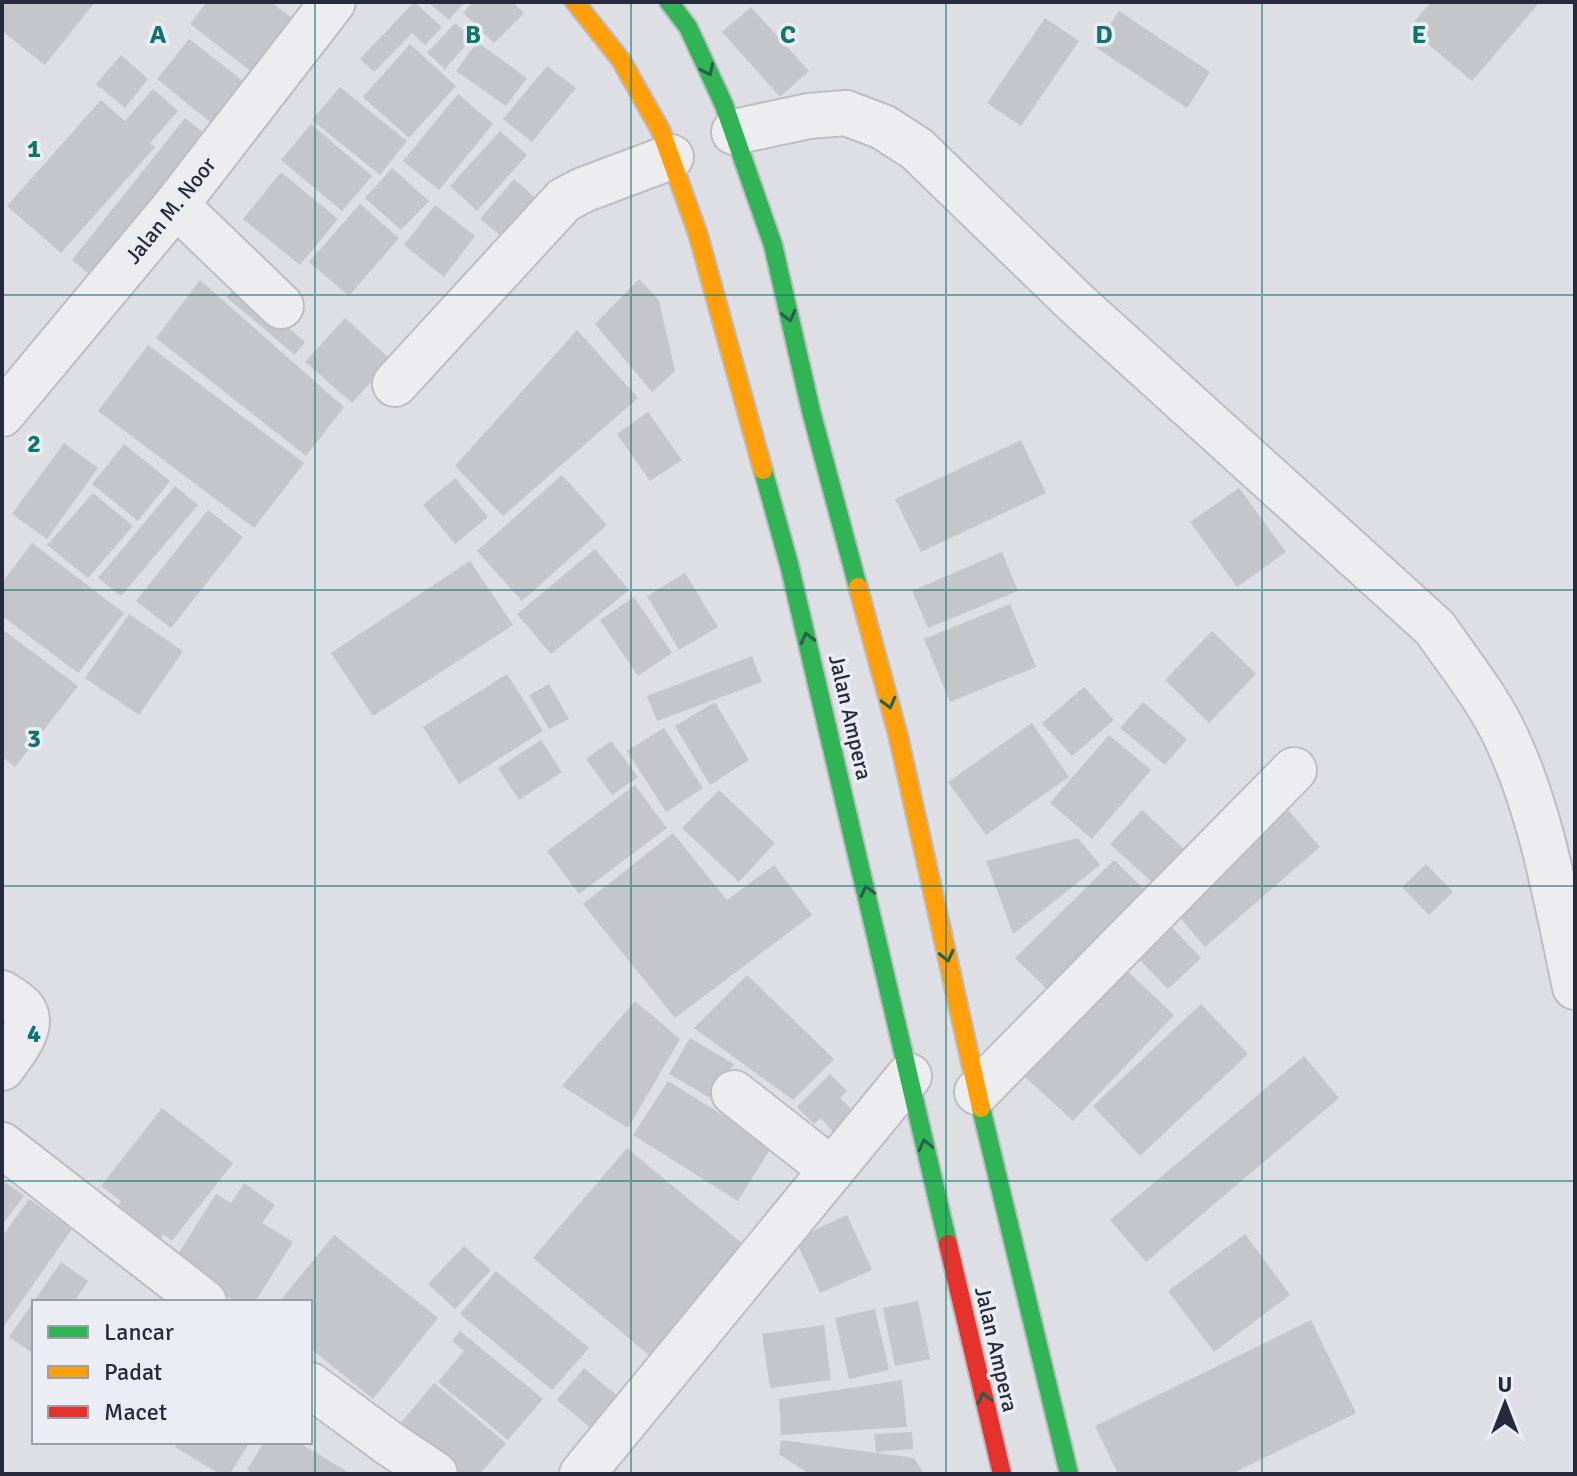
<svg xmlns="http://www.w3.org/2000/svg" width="1577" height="1476" font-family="Signika,sans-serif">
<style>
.building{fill:#c4c6ca}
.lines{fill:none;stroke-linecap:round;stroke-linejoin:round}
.street-casing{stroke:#bdbdc2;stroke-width:48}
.fast-casing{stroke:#bbbcc1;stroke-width:22}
.slow-casing{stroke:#bbbcc1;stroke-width:22}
.jam-casing{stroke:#bbbcc1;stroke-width:22}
.street{stroke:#ededf0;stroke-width:44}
.fast{stroke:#30b455;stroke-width:18}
.slow{stroke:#ff9f0a;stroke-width:18}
.jam{stroke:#e5322d;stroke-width:18}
.oneway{stroke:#2a6146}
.grid{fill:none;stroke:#0f766e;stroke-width:2;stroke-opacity:0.55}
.labels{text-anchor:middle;stroke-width:7;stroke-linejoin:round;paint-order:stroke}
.street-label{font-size:22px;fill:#262a3c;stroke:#ebedf4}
.grid-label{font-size:26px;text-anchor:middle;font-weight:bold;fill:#0f766e;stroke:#ebedf4;stroke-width:7;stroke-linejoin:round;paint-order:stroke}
</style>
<rect width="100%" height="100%" fill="#dedfe4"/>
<g class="building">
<path d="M6 2H95L45 65 2 31V8Z"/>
<path d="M207 2H271L301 25 260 78 190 24Z"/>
<path d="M414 2 442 27 425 45 412 33 374 72 360 59Z"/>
<path d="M428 2H464L449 20Z"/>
<path d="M473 2H512L524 13 494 43 463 13Z"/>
<path d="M1431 2H1540L1472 81 1409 28Z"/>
<path d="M751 7 809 71 780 97 722 32Z"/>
<path d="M1119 11 1210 72 1187 108 1095 47Z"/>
<path d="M1045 18 1079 41 1021 126 987 103Z"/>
<path d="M455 23 472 38 445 69 427 53Z"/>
<path d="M189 39 247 84 214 125 157 79Z"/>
<path d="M477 42 527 78 506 106 456 71Z"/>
<path d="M410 44 456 86 409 138 363 97Z"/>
<path d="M121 55 148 79 125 108 96 84Z"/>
<path d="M547 66 576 88 532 142 503 119Z"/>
<path d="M340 87 407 141 380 175 312 120Z"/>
<path d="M153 89 178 111 150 143 155 147 61 253 7 206 101 100 125 121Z"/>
<path d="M458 94 493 124 439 190 403 161Z"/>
<path d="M185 118 208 136 94 278 72 260Z"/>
<path d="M311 124 372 176 342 211 281 160Z"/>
<path d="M500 131 527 155 477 211 450 186Z"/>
<path d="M392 168 429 201 401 230 365 198Z"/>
<path d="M281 172 338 219 300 265 243 219Z"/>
<path d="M514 179 539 201 506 240 480 219Z"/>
<path d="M360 204 399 238 349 296 309 262Z"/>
<path d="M435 205 475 236 444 277 404 245Z"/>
<path d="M639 279 659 300 675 371 652 392 595 324Z"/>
<path d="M200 280 344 407 306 456 156 338Z"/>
<path d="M239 285 305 342 295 355 226 297Z"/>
<path d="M345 318 391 360 352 403 305 362Z"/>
<path d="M577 330 638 398 503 516 455 466Z"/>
<path d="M148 345 304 463 254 528 98 411Z"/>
<path d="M648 412 682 460 650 481 617 434Z"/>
<path d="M1021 440 1046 493 921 552 895 499Z"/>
<path d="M64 443 98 468 47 539 12 514Z"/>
<path d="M124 444 170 481 138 521 92 484Z"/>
<path d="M562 475 607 525 522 601 477 551Z"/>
<path d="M455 478 488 517 455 544 423 505Z"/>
<path d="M175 486 198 505 121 596 98 578Z"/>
<path d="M1239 488 1286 552 1237 587 1190 522Z"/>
<path d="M93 493 133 526 88 578 47 545Z"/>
<path d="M208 510 243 537 171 628 136 601Z"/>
<path d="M32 543 124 613 78 673 2 616V583Z"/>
<path d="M595 549 629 590 551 654 517 614Z"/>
<path d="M1002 552 1018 591 928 628 912 591Z"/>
<path d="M470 561 513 625 373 716 331 653Z"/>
<path d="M685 573 718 627 679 650 647 596Z"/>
<path d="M634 597 672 653 638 676 600 620Z"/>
<path d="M1010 604 1036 667 950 702 924 639Z"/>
<path d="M129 614 183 651 139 715 85 678Z"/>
<path d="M2 629 78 686 15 767 2 757Z"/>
<path d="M1212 631 1256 674 1209 723 1165 680Z"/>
<path d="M752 656 762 682 657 721 647 696Z"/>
<path d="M507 674 543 731 459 784 423 727Z"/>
<path d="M549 684 569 719 549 729 529 695Z"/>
<path d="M1084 687 1114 720 1072 756 1042 723Z"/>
<path d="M715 702 749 760 710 785 675 726Z"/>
<path d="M1143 702 1187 739 1165 765 1120 728Z"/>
<path d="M1032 723 1069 777 986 835 948 782Z"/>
<path d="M664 728 703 788 666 812 627 751Z"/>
<path d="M1109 735 1151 770 1092 839 1050 803Z"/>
<path d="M541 740 562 772 519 800 498 768Z"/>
<path d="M611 741 638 777 612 795 586 759Z"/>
<path d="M635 785 667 828 579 894 547 851Z"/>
<path d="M719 790 775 843 739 882 682 828Z"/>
<path d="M1284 805 1320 847 1205 947 1169 905Z"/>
<path d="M1142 810 1184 849 1153 883 1110 844Z"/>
<path d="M673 833 727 900 774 865 812 915 675 1018 583 904Z"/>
<path d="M1078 838 1100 865 1013 934 986 861Z"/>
<path d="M1114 860 1151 896 1053 995 1015 958Z"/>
<path d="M1426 864 1453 892 1429 915 1402 887Z"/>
<path d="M1163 918 1201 958 1168 989 1130 950Z"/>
<path d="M1125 969 1174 1015 1073 1121 1024 1076Z"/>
<path d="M747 975 834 1059 793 1100 694 1028Z"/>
<path d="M635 1001 680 1039 628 1128 562 1086Z"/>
<path d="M1201 1004 1248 1054 1140 1156 1093 1106Z"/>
<path d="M690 1038 734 1064 712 1099 669 1074Z"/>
<path d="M1304 1056 1339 1098 1146 1262 1110 1220Z"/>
<path d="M830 1074 847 1091 840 1098 856 1114 835 1134 821 1118 814 1124 797 1107Z"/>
<path d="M668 1081 772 1146 738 1201 633 1135Z"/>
<path d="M162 1108 233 1163 172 1241 163 1234 156 1247 109 1221 121 1201 101 1186Z"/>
<path d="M627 1148 749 1249 655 1360 533 1258Z"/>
<path d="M2 1180 24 1196 2 1225Z"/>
<path d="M244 1183 275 1205 262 1223 293 1242 255 1302H236L173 1262 216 1194 231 1203Z"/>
<path d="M29 1199 72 1229 2 1329V1237Z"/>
<path d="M847 1215 872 1270 820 1293 795 1239Z"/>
<path d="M1245 1234 1290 1295 1214 1352 1168 1291Z"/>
<path d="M334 1235 438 1318 373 1399 310 1348V1302H279Z"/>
<path d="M464 1246 491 1270 455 1309 428 1284Z"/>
<path d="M61 1262 88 1281 74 1302H34V1354L9 1337Z"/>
<path d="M496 1271 589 1348 552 1390 460 1314Z"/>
<path d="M918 1301 930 1359 895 1366 883 1308Z"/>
<path d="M875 1309 889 1370 849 1379 835 1318Z"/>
<path d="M1311 1320 1356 1413 1231 1474H1118L1095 1426Z"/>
<path d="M824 1325 831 1380 770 1388 762 1334Z"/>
<path d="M460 1331 543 1399 508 1440 438 1382 464 1351 452 1341Z"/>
<path d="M584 1368 619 1397 592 1429 557 1400Z"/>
<path d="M902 1380 907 1427 781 1435 779 1399Z"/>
<path d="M434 1383 506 1443 480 1474H460L400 1424Z"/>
<path d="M912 1432 913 1449 876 1452 874 1434Z"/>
<path d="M781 1440 914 1458 924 1474H809L779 1454Z"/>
<path d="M178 1442H250L230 1474H220L175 1447Z"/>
<path d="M264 1442H298L351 1474H254L247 1470Z"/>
</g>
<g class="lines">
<defs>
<g id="street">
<path d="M734 132 809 116 846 113 883 127 917 149 1077 304 1435 628C1459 663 1487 697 1505 735 1542 812 1557 904 1575 987"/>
<path d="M176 205 281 306"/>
<path d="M395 384 564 200 583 190 671 157"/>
<path d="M2 414 176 205 333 2"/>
<path d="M2 993C8 997 19 1003 23 1009 36 1028 12 1053 2 1068"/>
<path d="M977 1092 1294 770"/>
<path d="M734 1093 832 1170"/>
<path d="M2 1145 204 1302"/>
<path d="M310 1385 390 1444 435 1474"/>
<path d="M582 1474 909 1076"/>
</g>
<g id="fast">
<path d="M669 2 688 27 724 105 773 245 811 411 858 587"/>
<path d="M763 470 789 564 948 1244"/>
<path d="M981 1108 1069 1474"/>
</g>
<g id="slow">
<path d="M575 2 621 60 661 131 698 234 763 470"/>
<path d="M858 587 898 735 981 1108"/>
</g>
<path id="jam" d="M948 1244 1002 1474"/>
</defs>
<use href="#street" class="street-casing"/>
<use href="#fast" class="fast-casing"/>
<use href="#slow" class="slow-casing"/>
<use href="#jam" class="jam-casing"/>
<use href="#street" class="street"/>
<use href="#fast" class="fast"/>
<use href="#slow" class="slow"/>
<use href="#jam" class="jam"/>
</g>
<defs><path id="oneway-chevron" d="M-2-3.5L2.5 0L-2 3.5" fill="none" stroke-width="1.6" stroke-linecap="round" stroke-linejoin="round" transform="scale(2)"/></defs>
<g class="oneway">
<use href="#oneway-chevron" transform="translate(708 70) rotate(65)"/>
<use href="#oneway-chevron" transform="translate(789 316) rotate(77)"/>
<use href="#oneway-chevron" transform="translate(807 638) rotate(-104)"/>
<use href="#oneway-chevron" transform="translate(889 703) rotate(75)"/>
<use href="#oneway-chevron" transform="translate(867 891) rotate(-103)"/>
<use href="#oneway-chevron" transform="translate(947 956) rotate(77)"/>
<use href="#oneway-chevron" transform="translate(925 1145) rotate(-103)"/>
<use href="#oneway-chevron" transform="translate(984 1398) rotate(-103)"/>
</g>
<path class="grid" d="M315 2V1474M631 2V1474M946 2V1474M1262 2V1474M2 295H1575M2 590H1575M2 886H1575M2 1181H1575"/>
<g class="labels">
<g class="street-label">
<text transform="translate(170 210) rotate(-51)" y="8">Jalan M. Noor</text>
<text transform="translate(851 717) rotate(77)" y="8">Jalan Ampera</text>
<text transform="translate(997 1349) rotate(77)" y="8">Jalan Ampera</text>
</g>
</g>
<g class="grid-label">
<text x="158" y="43">A</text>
<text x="473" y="43">B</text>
<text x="788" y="43">C</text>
<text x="1104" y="43">D</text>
<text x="1419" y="43">E</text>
<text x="34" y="157">1</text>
<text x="34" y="452">2</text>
<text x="34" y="747">3</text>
<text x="34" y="1042">4</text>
</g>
<rect width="1577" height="1476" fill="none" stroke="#262a3c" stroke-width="8"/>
<rect x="32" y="1300" width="280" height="144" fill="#ebedf4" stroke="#9c9faa" stroke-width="2"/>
<rect x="48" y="1326" width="40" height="12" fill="#30b455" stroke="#9c9faa" stroke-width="2"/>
<text x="104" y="1340" font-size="24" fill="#262a3c">Lancar</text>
<rect x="48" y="1366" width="40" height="12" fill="#ff9f0a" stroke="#9c9faa" stroke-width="2"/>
<text x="104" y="1380" font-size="24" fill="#262a3c">Padat</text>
<rect x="48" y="1406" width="40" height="12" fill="#e5322d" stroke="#9c9faa" stroke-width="2"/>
<text x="104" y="1420" font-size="24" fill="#262a3c">Macet</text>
<g transform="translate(1505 1404)" stroke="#ebedf4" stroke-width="6" paint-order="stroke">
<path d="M0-6L14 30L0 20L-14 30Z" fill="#262a3c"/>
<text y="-12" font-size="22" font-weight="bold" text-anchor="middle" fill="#262a3c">U</text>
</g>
</svg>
